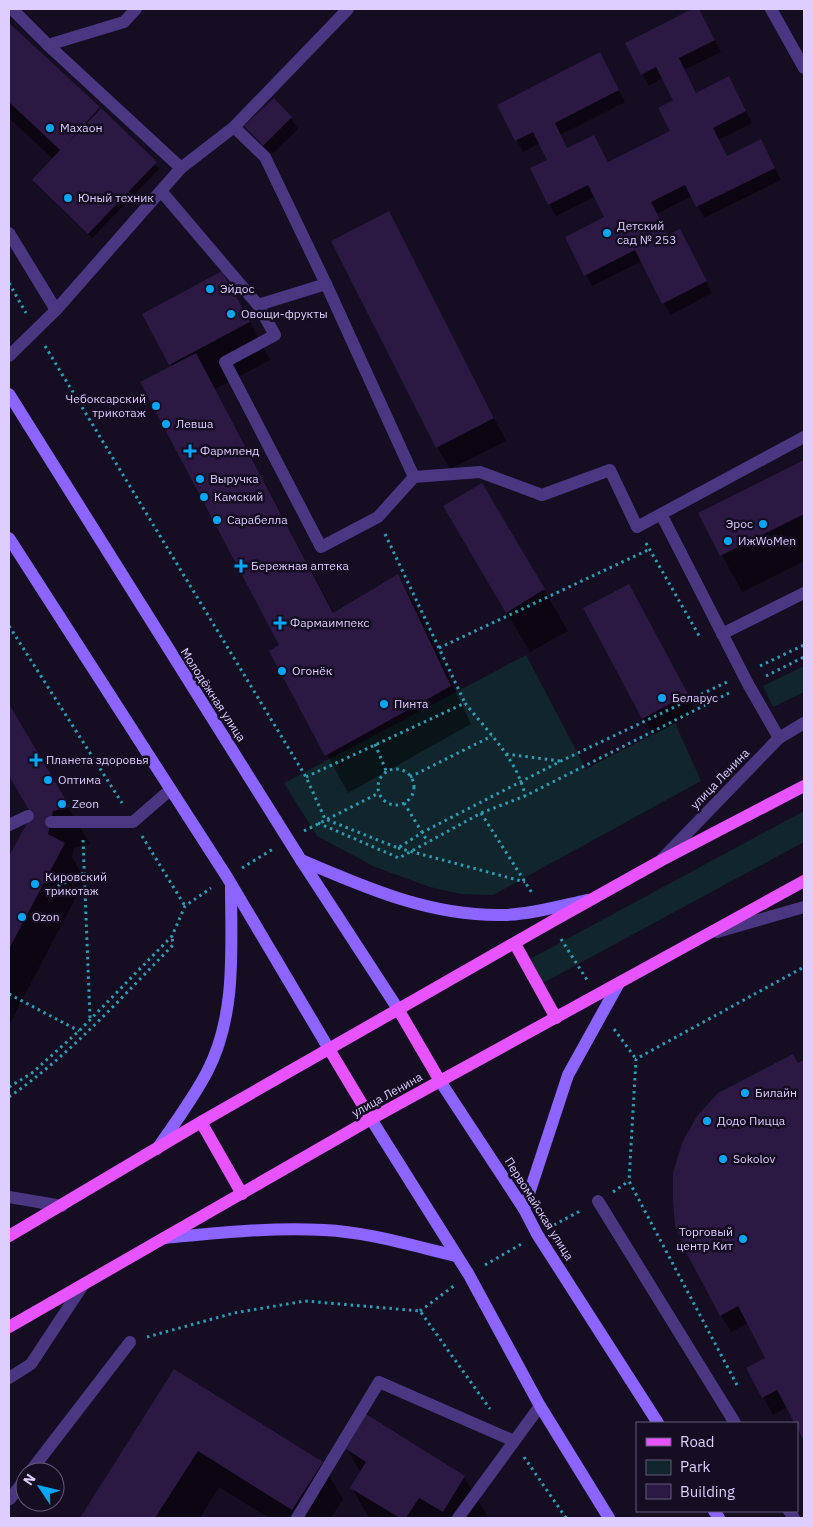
<svg xmlns="http://www.w3.org/2000/svg" width="813" height="1527" font-family="'IBM Plex Sans',sans-serif">
<style>
.green{fill:#10262c}
.shadow{fill:#0007}
.building{fill:#2b1843}
.lines{fill:none;stroke-linecap:round;stroke-linejoin:round}
.path{stroke:#2b9eb6;stroke-width:3;stroke-dasharray:2.5 4;stroke-linecap:butt}
.lane{stroke:#4b3682;stroke-width:12}
.street{stroke:#4b3682;stroke-width:12}
.secondary{stroke:#8c64ff;stroke-width:12}
.primary{stroke:#e754ff;stroke-width:12}
.poi-dot{fill:#00a6f8;stroke:#150d22;stroke-width:2}
.labels{text-anchor:middle;stroke-width:5;stroke-linejoin:round;paint-order:stroke}
.poi-label{font-size:12px;fill:#decdff;stroke:#150d22;text-anchor:start}
.street-label{font-size:12px;fill:#decdff;stroke:#150d22}
</style>
<rect width="100%" height="100%" fill="#150d22"/>
<g class="green">
<path d="M526 655 586 769 675 723 701 781 493 895 461 894 430 887 375 867 317 836 284 783Z"/>
<path d="M804 666V692L773 707 763 686Z"/>
<path d="M804 811V842L543 983 530 959Z"/>
</g>
<g class="shadow">
<path d="M695 9H698L721 52 684 70 697 94 735 90 752 123 718 140 727 158 767 153 781 180 704 218 692 196 657 214 668 236 686 242 712 293 670 315 642 261 592 286 586 275 606 218 595 196 556 216 549 204 548 160 540 143 523 152 499 105 606 65 625 102 560 135 568 150 608 163 672 131 675 101 663 78 649 86 626 44Z"/>
<path d="M9 25 99 108 159 169 92 238 36 185 33 180 53 159 9 118Z"/>
<path d="M291 118 298 129 270 156 253 138 246 127Z"/>
<path d="M389 213 506 441 450 469 437 447Z"/>
<path d="M243 309 270 360 215 389 334 613 398 576 419 612 471 724 348 793 271 651 280 646 172 367 144 314Z"/>
<path d="M804 462V561L742 592 700 514Z"/>
<path d="M482 485 568 631 530 652 468 547Z"/>
<path d="M638 602 696 712 653 735 643 718Z"/>
<path d="M9 707 90 844 74 848 72 857 85 880 9 1025V859L28 823 30 811 9 776Z"/>
<path d="M804 1061V1438L788 1407 773 1415 748 1369 767 1359 748 1323 731 1332 721 1315 798 1065Z"/>
<path d="M175 1371 322 1463 343 1499 331 1518H269L219 1487 200 1518H82Z"/>
<path d="M347 1449 464 1477 488 1517 369 1518 352 1488 361 1473Z"/>
</g>
<g class="building">
<path d="M692 9H699L715 40 679 58 696 93 729 76 746 111 713 128 727 156 761 139 775 168 696 207 685 185 651 202 668 235 680 229 707 281 662 304 635 250 584 276 565 237 604 217 588 185 548 205 530 168 547 160 533 132 515 141 497 105 600 52 619 90 555 123 567 148 594 135 608 162 670 131 658 108 673 100 656 67 641 75 625 43Z"/>
<path d="M9 23 100 107 65 146 101 108 157 162 88 234 32 180 60 150 9 102Z"/>
<path d="M274 98 292 117 263 146 244 126Z"/>
<path d="M389 211 494 418 436 448 331 241Z"/>
<path d="M222 271 250 322 169 365 142 314Z"/>
<path d="M196 353 333 613 398 574 451 686 325 756 269 651 279 645 140 382Z"/>
<path d="M804 460V514L720 556 698 513Z"/>
<path d="M482 483 545 589 506 613 443 506Z"/>
<path d="M629 584 688 694 642 719 583 608Z"/>
<path d="M9 704 70 807 53 811 48 834 65 843 9 949V856L27 823 29 810 9 776Z"/>
<path d="M793 1054 798 1063 804 1060V1441L777 1390 762 1398 746 1368 765 1358 738 1306 720 1316 686 1252 675 1226 673 1201V1173L682 1143 697 1116 718 1093Z"/>
<path d="M174 1369 323 1462 292 1510 198 1451 155 1518H80Z"/>
<path d="M366 1414 465 1476 443 1512 419 1498 406 1518H400L350 1488 366 1462 346 1449Z"/>
</g>
<g class="lines">
<g class="path">
<path d="M9 283 26 313"/>
<path d="M45 346 306 777 325 819 398 848 423 832 561 761 727 682"/>
<path d="M385 534 465 703"/>
<path d="M646 543 701 639"/>
<path d="M9 626 122 803"/>
<path d="M439 648 650 549"/>
<path d="M760 666 804 645"/>
<path d="M766 676 804 657"/>
<path d="M375 744 387 773"/>
<path d="M506 754 560 761"/>
<circle cx="396" cy="787" r="18"/>
<path d="M306 777 465 703C487 731 518 760 525 796"/>
<path d="M410 777 492 736"/>
<path d="M404 803 428 842"/>
<path d="M481 813 532 893"/>
<path d="M318 823 399 858 481 813 525 796 731 692"/>
<path d="M304 831 379 793"/>
<path d="M142 836 185 906"/>
<path d="M83 840 90 1018"/>
<path d="M398 848 525 882"/>
<path d="M242 868 273 849"/>
<path d="M52 889 84 873"/>
<path d="M561 939 587 980"/>
<path d="M9 994 79 1031"/>
<path d="M614 1029 636 1059"/>
<path d="M9 1087 32 1073 79 1031 172 936 185 906 211 888"/>
<path d="M9 1097C70 1055 121 998 173 945L172 936"/>
<path d="M613 1192 629 1181"/>
<path d="M554 1225 582 1210"/>
<path d="M485 1265 523 1243"/>
<path d="M420 1311 455 1285"/>
<path d="M147 1337 234 1313 305 1301 420 1311 490 1409"/>
<path d="M737 1385 629 1181 636 1059 804 967"/>
<path d="M524 1457 566 1518"/>
</g>
<g class="lane">
<path d="M12 9 48 45 181 168"/>
<path d="M771 9 804 68"/>
<path d="M48 45 124 22 136 9"/>
<path d="M234 127 265 157 326 284"/>
<path d="M161 191 258 305 275 335 225 362 321 547 378 517 414 477 480 472 542 495 610 470 637 527 804 437"/>
<path d="M9 233 56 310"/>
<path d="M258 305 326 284 414 477"/>
<path d="M9 356 56 310 181 168 234 127 348 9"/>
<path d="M661 514 748 684 779 738"/>
<path d="M722 634 804 593"/>
<path d="M51 822H133L170 790"/>
<path d="M9 825 28 816"/>
<path d="M598 1201 735 1423"/>
<path d="M30 1472 130 1342"/>
<path d="M10 1499 25 1479"/>
<path d="M789 1511 794 1518"/>
<path d="M297 1518 379 1382 514 1441"/>
<path d="M458 1518 540 1406"/>
</g>
<g class="street">
<path d="M662 859 779 738 804 723"/>
<path d="M717 932 804 907"/>
<path d="M9 1197 62 1206"/>
<path d="M9 1378 31 1364 83 1285"/>
</g>
<g class="secondary">
<path d="M9 394 301 860 398 1009"/>
<path d="M9 538 227 877 329 1049"/>
<path d="M301 860C366 888 432 917 505 915 532 914 560 906 587 900"/>
<path d="M440 1081 524 1209 537 1234 658 1423"/>
<path d="M371 1119 469 1275 540 1406 609 1518"/>
<path d="M157 1149C174 1124 193 1099 207 1072 237 1015 231 947 231 885"/>
<path d="M524 1209 568 1075 619 983"/>
<path d="M164 1238C217 1233 271 1227 324 1230 368 1232 413 1246 456 1256"/>
<path d="M714 1511 719 1518"/>
</g>
<g class="primary">
<path d="M515 944 556 1018"/>
<path d="M398 1009 440 1081"/>
<path d="M329 1049 371 1119"/>
<path d="M201 1122 242 1194"/>
<path d="M9 1236 201 1122 551 922 662 860 804 786"/>
<path d="M9 1327 371 1119 804 881"/>
</g>
</g>
<g class="poi-dot">
<circle cx="50" cy="128" r="5"/>
<circle cx="68" cy="198" r="5"/>
<circle cx="607" cy="233" r="5"/>
<circle cx="210" cy="289" r="5"/>
<circle cx="231" cy="314" r="5"/>
<circle cx="156" cy="406" r="5"/>
<circle cx="166" cy="424" r="5"/>
<path d="M187.5 443.5h5v5h5v5h-5v5h-5v-5h-5v-5h5z"/>
<circle cx="200" cy="479" r="5"/>
<circle cx="204" cy="497" r="5"/>
<circle cx="217" cy="520" r="5"/>
<circle cx="763" cy="524" r="5"/>
<circle cx="728" cy="541" r="5"/>
<path d="M238.5 558.5h5v5h5v5h-5v5h-5v-5h-5v-5h5z"/>
<path d="M277.5 615.5h5v5h5v5h-5v5h-5v-5h-5v-5h5z"/>
<circle cx="282" cy="671" r="5"/>
<circle cx="662" cy="698" r="5"/>
<circle cx="384" cy="704" r="5"/>
<path d="M33.5 752.5h5v5h5v5h-5v5h-5v-5h-5v-5h5z"/>
<circle cx="48" cy="780" r="5"/>
<circle cx="62" cy="804" r="5"/>
<circle cx="35" cy="884" r="5"/>
<circle cx="22" cy="917" r="5"/>
<circle cx="745" cy="1093" r="5"/>
<circle cx="707" cy="1121" r="5"/>
<circle cx="723" cy="1159" r="5"/>
<circle cx="743" cy="1239" r="5"/>
</g>
<g class="labels">
<g class="poi-label">
<text x="60" y="132">Махаон</text>
<text x="78" y="202">Юный техник</text>
<text x="617" y="230">Детский<tspan x="617" dy="14">сад № 253</tspan></text>
<text x="220" y="293">Эйдос</text>
<text x="241" y="318">Овощи-фрукты</text>
<text x="146" y="403" text-anchor="end">Чебоксарский<tspan x="146" dy="14">трикотаж</tspan></text>
<text x="176" y="428">Левша</text>
<text x="200" y="455">Фармленд</text>
<text x="210" y="483">Выручка</text>
<text x="214" y="501">Камский</text>
<text x="227" y="524">Сарабелла</text>
<text x="753" y="528" text-anchor="end">Эрос</text>
<text x="738" y="545">ИжWoMen</text>
<text x="251" y="570">Бережная аптека</text>
<text x="290" y="627">Фармаимпекс</text>
<text x="292" y="675">Огонёк</text>
<text x="672" y="702">Беларус</text>
<text x="394" y="708">Пинта</text>
<text x="46" y="764">Планета здоровья</text>
<text x="58" y="784">Оптима</text>
<text x="72" y="808">Zeon</text>
<text x="45" y="881">Кировский<tspan x="45" dy="14">трикотаж</tspan></text>
<text x="32" y="921">Ozon</text>
<text x="755" y="1097">Билайн</text>
<text x="717" y="1125">Додо Пицца</text>
<text x="733" y="1163">Sokolov</text>
<text x="733" y="1236" text-anchor="end">Торговый<tspan x="733" dy="14">центр Кит</tspan></text>
</g>
<g class="street-label">
<text transform="translate(213 695) rotate(57)" y="4">Молодёжная улица</text>
<text transform="translate(720 779) rotate(-46)" y="4">улица Ленина</text>
<text transform="translate(387 1095) rotate(-29)" y="4">улица Ленина</text>
<text transform="translate(539 1209) rotate(58)" y="4">Первомайская улица</text>
</g>
</g>
<rect width="813" height="1527" fill="none" stroke="#decdff" stroke-width="20"/>
<rect x="636" y="1422" width="162" height="90" fill="#150d22" stroke="#655a7a"/>
<rect x="646" y="1438" width="25" height="8" fill="#e754ff" stroke="#655a7a"/>
<text x="680" y="1447" font-size="15" fill="#decdff">Road</text>
<rect x="646" y="1460" width="25" height="15" fill="#10262c" stroke="#655a7a"/>
<text x="680" y="1472" font-size="15" fill="#decdff">Park</text>
<rect x="646" y="1484" width="25" height="15" fill="#2b1843" stroke="#655a7a"/>
<text x="680" y="1497" font-size="15" fill="#decdff">Building</text>
<g transform="translate(40 1487) rotate(305)"><circle r="24" fill="#150d22" stroke="#655a7a"/>
<path d="M0-4L9 19L0 12L-9 19Z" fill="#00a6f8"/>
<text y="-8" font-size="14" font-weight="bold" text-anchor="middle" fill="#decdff">N</text>
</g>
</svg>
